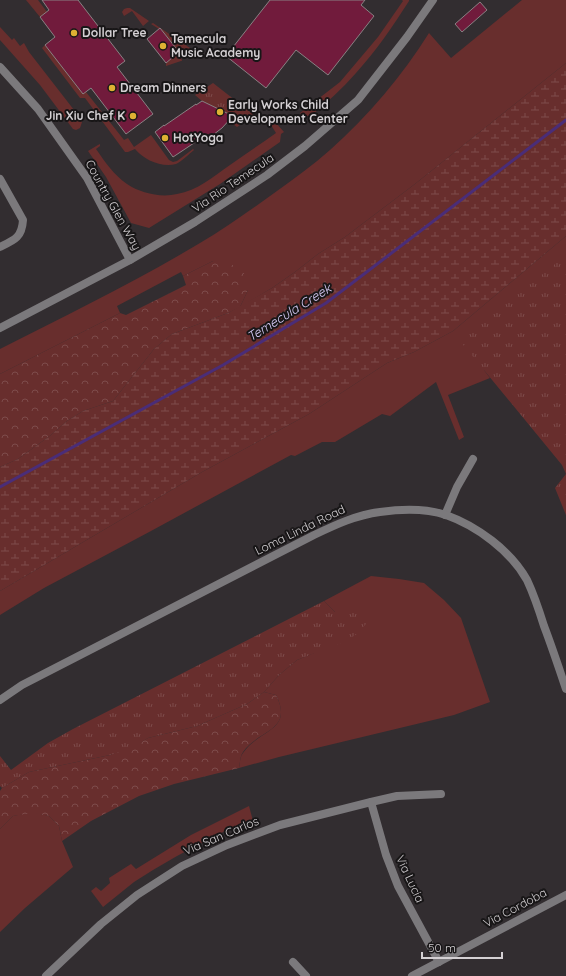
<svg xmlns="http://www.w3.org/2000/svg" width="566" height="976" font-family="Quicksand,sans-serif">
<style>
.green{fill:#682e2d}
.forest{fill:url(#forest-crowns)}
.wetland{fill:url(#wetland-marsh)}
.park{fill:url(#park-tufts)}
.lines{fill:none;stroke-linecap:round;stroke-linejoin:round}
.stream{stroke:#4a2d78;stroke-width:3}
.building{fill:#711b3c;stroke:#898183}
.minor{stroke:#7b797c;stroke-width:8}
.tertiary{stroke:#7b797c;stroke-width:8}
.poi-dot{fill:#deb133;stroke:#181617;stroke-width:1.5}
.labels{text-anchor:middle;stroke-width:4;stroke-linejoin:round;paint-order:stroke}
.poi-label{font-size:12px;font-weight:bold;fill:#d4d0d3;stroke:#181617;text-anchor:start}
.street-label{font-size:12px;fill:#d4d0d3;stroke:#181617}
.water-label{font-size:13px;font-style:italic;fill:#d9cdf8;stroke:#181617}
</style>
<defs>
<pattern id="forest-crowns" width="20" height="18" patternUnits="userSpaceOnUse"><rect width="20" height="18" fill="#682e2d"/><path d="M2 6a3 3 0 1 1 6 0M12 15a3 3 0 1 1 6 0" fill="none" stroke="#7d4b4b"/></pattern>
<pattern id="wetland-marsh" width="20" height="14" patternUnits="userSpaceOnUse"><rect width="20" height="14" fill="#682e2d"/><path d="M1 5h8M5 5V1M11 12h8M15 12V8" fill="none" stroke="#7d4b4b"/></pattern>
<pattern id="park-tufts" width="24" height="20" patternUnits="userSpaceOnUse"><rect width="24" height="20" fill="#682e2d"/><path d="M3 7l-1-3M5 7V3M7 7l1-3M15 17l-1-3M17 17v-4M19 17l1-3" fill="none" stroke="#7d4b4b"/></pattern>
</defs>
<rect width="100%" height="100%" fill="#322d30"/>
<g class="green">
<path d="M26 0H38L47 12 40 17Z"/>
<path d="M402 0H409V1C393 26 376 51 356 73 342 89 326 103 311 116H302L300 113 340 82 378 37 403 1Z"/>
<path d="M522 0H566V63L415 184 345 237 318 254 295 272 272 288 240 307 248 290 213 261 183 276 181 272 117 306 120 313 0 374V349C67 315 135 282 200 243 227 227 252 209 277 191 295 178 313 165 330 150 368 116 402 76 429 33L451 58Z"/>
<path d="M127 8H130L149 21 143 26 132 11 124 16 122 12 124 9Z"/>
<path d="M153 23 196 52 198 54 197 56 191 58 189 52 188 51 180 54 182 61H181L166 66V63L179 52 160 29H159L151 24Z"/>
<path d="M0 27 12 40 14 38 20 46 24 43 29 52 81 119 82 122 80 128 76 130 73 129 40 85 0 40Z"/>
<path d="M45 45 86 92 124 140 128 138 134 147 151 135 169 160 173 162 177 161 193 149 194 150C189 154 181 162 176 164 162 168 144 160 135 149L128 152H125L85 98H80L42 48Z"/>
<path d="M274 123H276L284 132 281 134 280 142 220 184 149 228 131 223 106 177 88 151 98 145 100 144V146L96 149C105 162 114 175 127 184 140 193 161 198 177 194 197 191 214 176 230 165 245 154 261 144 276 133L271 125Z"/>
<path d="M566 236V271L484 370 490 378 448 395 464 437 459 440 436 382 390 416 382 414 335 442H322L295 456 291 455 151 531 44 588 0 615V591L202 472 309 414 387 363 414 352 453 331Z"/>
<path d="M371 576 399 579 424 583 444 600 461 618 490 702 454 715 279 757 239 768C240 763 240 756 243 753 259 729 294 731 276 695L264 692 279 675 297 660 314 653 342 612H335L324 601Z"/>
<path d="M249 806 253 821 223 832 177 856 153 870 134 882 103 907 91 891 96 887 101 891 110 883 109 878 131 864 136 869 191 835Z"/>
<path d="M32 812 49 816 59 826 62 841 73 867 25 908 0 932V829L13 816Z"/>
</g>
<g class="forest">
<path d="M213 261 226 262 241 269 249 281 248 290 240 307 228 313 172 334 154 349 113 401 83 411 67 421 51 435 18 459 0 467V374L120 313 126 315 186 285 183 276Z"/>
<path d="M264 692 276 695C294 731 259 729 243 752 240 756 240 763 239 768L174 784 139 796 91 821 62 841 59 826 49 816 32 813 13 816 0 829V791L2 788 29 772 110 755 141 742 148 738 197 726 247 704Z"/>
</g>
<path class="wetland" d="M566 63V236L453 331 414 352 387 363 309 414 202 472 0 591V467L18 459 51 435 67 421 83 411 113 401 154 349 172 334 228 313 272 288 295 272 318 254 345 237 415 184Z"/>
<g class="park">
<path d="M213 83 254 115 237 127 229 121 233 116 202 101 195 95Z"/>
<path d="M566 255V515L555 488 566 474 562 465 460 341Z"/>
<path d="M324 601 335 612 360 610 366 612 368 617 367 623 357 634 346 641 297 660 279 675 264 692 247 704 197 726 148 738 132 748 110 755 29 772 2 788 0 786V756L11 770 48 743 73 729Z"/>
</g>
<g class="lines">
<path class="stream" d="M0 487 223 365 326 303 566 120"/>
</g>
<g class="building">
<path d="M42 0H78L125 61 117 67 153 114 126 134 91 88 83 94 45 45 55 37 40 17 49 10Z"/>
<path d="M270 0H365L361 5 374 16 328 75 296 50 266 88 226 56Z"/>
<path d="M480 2 487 10 462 32 455 24Z"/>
<path d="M160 28 179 52 166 63 147 39Z"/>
<path d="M202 101 233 116 222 128 209 138 206 135 173 157 155 132 164 125V126L196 104V105Z"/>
</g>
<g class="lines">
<g class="minor">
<path d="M0 179 23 220C22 237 15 240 0 247"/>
<path d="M445 515 457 487 473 459"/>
<path d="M0 700 22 685 314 535C335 525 356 515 380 512 401 509 425 508 446 515 477 526 511 551 527 580 534 595 539 610 544 626 552 647 559 668 566 689"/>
<path d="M371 802 386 855 398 886 439 962"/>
<path d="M293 962 306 976"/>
<path d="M46 976 101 924 137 895 182 866 227 845 280 825 371 802 397 796 441 794"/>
<path d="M412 976 566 895"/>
</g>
<g class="tertiary">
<path d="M0 67 38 109 87 178 130 260"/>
<path d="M0 328 130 260 195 222 267 175 305 146 358 100 407 37 433 0"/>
</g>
</g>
<g class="poi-dot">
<circle cx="74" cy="33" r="4"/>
<circle cx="163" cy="46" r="4"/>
<circle cx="112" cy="88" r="4"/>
<circle cx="220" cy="112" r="4"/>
<circle cx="133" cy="116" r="4"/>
<circle cx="165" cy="138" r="4"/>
</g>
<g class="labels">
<g class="poi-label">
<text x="82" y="37">Dollar Tree</text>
<text x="171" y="43">Temecula<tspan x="171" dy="14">Music Academy</tspan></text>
<text x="120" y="92">Dream Dinners</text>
<text x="228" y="109">Early Works Child<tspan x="228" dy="14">Development Center</tspan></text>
<text x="125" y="120" text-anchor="end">Jin Xiu Chef K</text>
<text x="173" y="142">HotYoga</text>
</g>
<g class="street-label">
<text transform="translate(233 183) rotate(-34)" y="4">Via Rio Temecula</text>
<text transform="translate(113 205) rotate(61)" y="4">Country Glen Way</text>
<text transform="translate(300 530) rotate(-26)" y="4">Loma Linda Road</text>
<text transform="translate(221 836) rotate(-23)" y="4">Via San Carlos</text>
<text transform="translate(410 879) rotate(65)" y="4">Via Lucia</text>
<text transform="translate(515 908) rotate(-28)" y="4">Via Cordoba</text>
</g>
<g class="water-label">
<text transform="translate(289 312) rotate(-32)" y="5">Temecula Creek</text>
</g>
</g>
<path d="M422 952v6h80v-6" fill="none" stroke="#d4d0d3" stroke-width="2"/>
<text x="428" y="952" font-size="12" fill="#d4d0d3" stroke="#181617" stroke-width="3" paint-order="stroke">50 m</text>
</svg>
